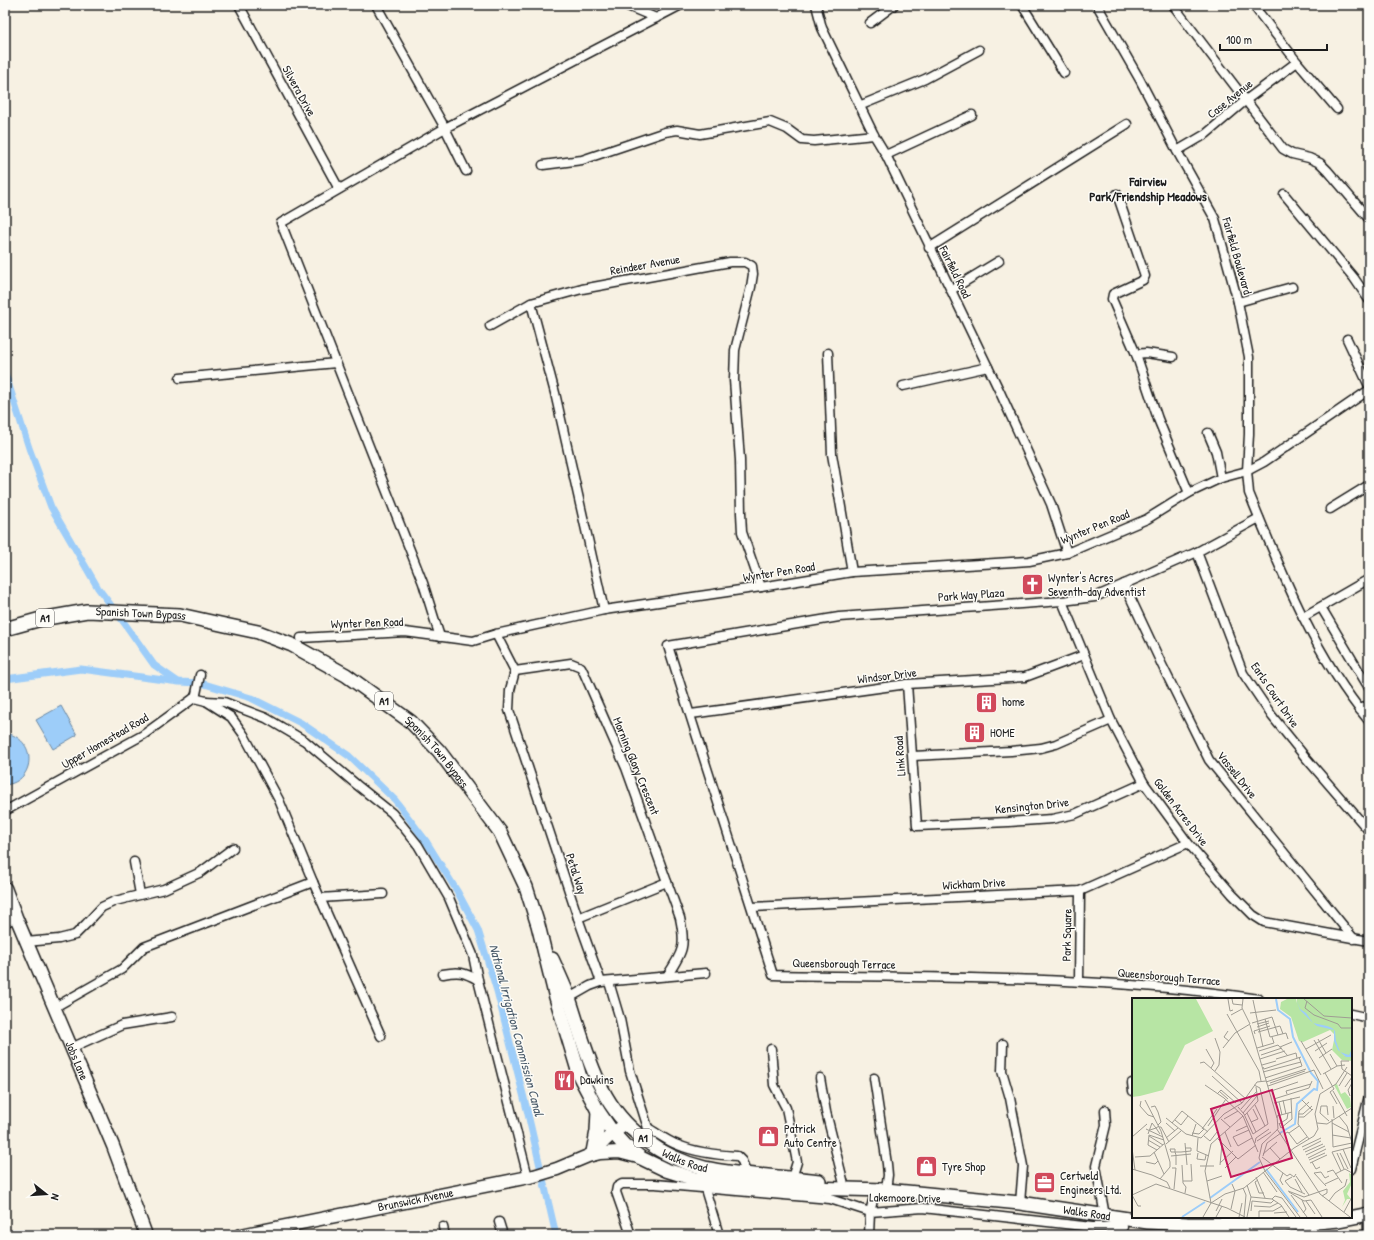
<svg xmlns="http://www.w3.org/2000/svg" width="1374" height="1240" font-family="'Patrick Hand',sans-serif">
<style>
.water{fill:#9dcdf9;stroke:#6986a1}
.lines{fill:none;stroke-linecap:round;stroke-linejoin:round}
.canal{stroke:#9dcdf9;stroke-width:7}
.street-casing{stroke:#1c1c1c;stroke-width:11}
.secondary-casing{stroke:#1c1c1c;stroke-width:15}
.primary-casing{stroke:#1c1c1c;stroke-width:16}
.street{stroke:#fdfcf7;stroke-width:8}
.secondary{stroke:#fdfcf7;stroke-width:12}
.primary{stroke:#fdfcf7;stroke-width:13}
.labels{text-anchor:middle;stroke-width:3;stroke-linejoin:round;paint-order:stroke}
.shield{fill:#fdfcf7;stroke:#605f5e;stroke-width:1}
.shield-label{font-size:11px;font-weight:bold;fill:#1c1c1c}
.street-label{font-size:12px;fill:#1c1c1c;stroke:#fdfcf7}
.poi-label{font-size:12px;fill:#1c1c1c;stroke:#fdfcf7;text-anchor:start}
.neighbourhood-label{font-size:13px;font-weight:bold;fill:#1c1c1c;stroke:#fdfcf7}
.water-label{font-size:13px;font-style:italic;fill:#495a69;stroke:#fdfcf7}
.inset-river{fill:none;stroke:#9dcdf9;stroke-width:2}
.inset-road{fill:none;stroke:#9f9c93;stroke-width:1}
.view{fill:#c2185b;fill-opacity:0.15;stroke:#c2185b;stroke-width:2}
.inset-edge{fill:none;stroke:#1c1c1c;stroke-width:2}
</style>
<rect width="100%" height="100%" fill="#f7f1e3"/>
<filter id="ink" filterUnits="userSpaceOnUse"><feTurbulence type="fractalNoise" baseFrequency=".025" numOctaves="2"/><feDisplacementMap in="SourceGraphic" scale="8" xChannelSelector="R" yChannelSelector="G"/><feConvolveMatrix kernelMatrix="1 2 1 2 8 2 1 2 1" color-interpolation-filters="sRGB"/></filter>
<g filter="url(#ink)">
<g class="water">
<path d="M61 706 77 735 53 749 36 720Z"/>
<path d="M5 733C37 738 37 781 5 785Z"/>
</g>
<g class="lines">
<g class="canal">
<path d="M5 373 29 448 51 507 98 588 125 624 154 665 177 681"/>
<path d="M5 679 81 669 179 682 201 683 251 698 301 723 349 756 395 800 426 841 457 891 478 930 497 991 527 1110 556 1235"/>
</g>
<defs>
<g id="street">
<path d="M239 5 339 189"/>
<path d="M376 5 445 128 466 171"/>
<path d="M625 5 656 18"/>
<path d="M816 5 822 28 874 135 886 155 999 390 1051 504 1067 553"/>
<path d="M1022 5 1064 73"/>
<path d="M1097 5 1140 80 1177 151 1215 219 1219 233 1238 302 1249 357V434L1247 471 1249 493C1281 571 1314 655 1369 721"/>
<path d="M1173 5 1283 149 1292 154 1309 158 1320 163 1328 171 1369 219"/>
<path d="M1253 5 1297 62 1337 109"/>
<path d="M870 23 894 5"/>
<path d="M859 106 925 79 979 50"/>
<path d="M1177 151 1206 134 1246 100 1297 62"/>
<path d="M886 155 972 115"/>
<path d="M543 165 582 160 665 132 677 130 700 134 770 122 787 129 802 140 814 141 874 135"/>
<path d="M1117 194 1145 276 1143 280 1113 294 1112 299 1136 354 1158 419 1189 493"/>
<path d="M1284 194 1354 278 1369 300"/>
<path d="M929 248 1127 124"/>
<path d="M951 290 999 261"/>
<path d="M1238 302 1292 287"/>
<path d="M490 326 531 303"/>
<path d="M1347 339 1369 386"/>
<path d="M828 353 832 454 852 572"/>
<path d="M1136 354 1146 353 1173 357"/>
<path d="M180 378 336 363"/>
<path d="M903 386 988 367"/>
<path d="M1208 433 1216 452 1221 478"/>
<path d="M1330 509 1369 485"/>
<path d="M1197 552 1243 673 1272 716 1306 758 1369 831"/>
<path d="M1124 584 1162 665 1209 760 1354 939"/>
<path d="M1062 601 1111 720 1144 783 1188 843 1232 894 1253 915 1264 922 1369 941"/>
<path d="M1321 607 1369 688"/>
<path d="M604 610 555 393 531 303 582 289 730 262H745L752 266 753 274 751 287 735 350 734 380 740 460 741 513 742 532 761 587"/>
<path d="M1303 617 1369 579"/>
<path d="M496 634 515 671 571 663 581 667 584 673 626 768 680 918C686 946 683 952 667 976"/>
<path d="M440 637 423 583 281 223 445 128 681 5"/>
<path d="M301 638 405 632 473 641 496 634 604 610 761 587 852 572 1029 561 1067 553 1147 519 1189 493 1221 478 1247 471 1264 462 1369 390"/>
<path d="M515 671 510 690 509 710 578 918 601 982"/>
<path d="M907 684 917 826 1009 822 1052 819 1075 814 1144 783"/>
<path d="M194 698 206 701 231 717 244 735 279 800 313 882 381 1036"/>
<path d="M206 701 224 702 266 718 305 741 357 785 392 813 418 845 449 898 473 955 478 980 528 1177"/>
<path d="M1360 710 1369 704"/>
<path d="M691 714 907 684 1025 677 1084 655"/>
<path d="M913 756 1011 751 1041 748 1056 744 1111 720"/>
<path d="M5 811 143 735 194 698 196 694 200 675"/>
<path d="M134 862 140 894"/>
<path d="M320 898 383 894"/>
<path d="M752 907 1080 891 1188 843"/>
<path d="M578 918 667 882"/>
<path d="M5 923 16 917"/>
<path d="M26 942 59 939 75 935 86 924 102 907 115 901 164 889 201 872 233 848"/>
<path d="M443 974C459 971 464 972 478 980"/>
<path d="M1079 981 1080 891"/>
<path d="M609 982 620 1019 630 1071 648 1128 645 1140"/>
<path d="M569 998 590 986 601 982 706 973"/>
<path d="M1259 999C1098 975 935 978 773 975L668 646 839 617 1062 601 1095 597 1197 552 1259 518"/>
<path d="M55 1007 122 969 144 947 313 882"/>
<path d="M1351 1014 1369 1018"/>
<path d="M1003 1044 1002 1071 1010 1098 1023 1166 1020 1203"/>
<path d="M71 1048 122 1025 172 1017"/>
<path d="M771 1049 774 1085 786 1108 797 1162 792 1178"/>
<path d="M820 1078 826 1112 844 1184"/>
<path d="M874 1078 887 1164 888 1175 886 1190"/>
<path d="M1132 1083 1133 1091"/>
<path d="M648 1128C657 1133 667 1141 678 1145 697 1153 717 1155 737 1156L742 1161 746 1173"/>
<path d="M1351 1169 1369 1096"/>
<path d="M705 1189 719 1235"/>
<path d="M1368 1214V1235"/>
<path d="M1105 1216 1096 1166 1106 1125 1105 1110"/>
<path d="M499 1222 503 1235"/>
<path d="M1206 1225V1235"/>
<path d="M443 1227 445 1235"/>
<path d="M631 1235 616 1192 617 1187 622 1184H655L830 1199 870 1212 923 1208 1092 1227H1123"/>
<path d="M869 1235 870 1212 876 1189"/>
</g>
<g id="secondary">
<path id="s1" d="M5 888 16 917 113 1146 146 1235"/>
<path d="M591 1154 613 1133 626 1124"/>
<path id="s2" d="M241 1235 534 1176 557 1169 588 1156 600 1153 619 1152 638 1157"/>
</g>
<g id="primary">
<path id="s3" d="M5 629 41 619 87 611 180 615 225 625 258 632 292 645 346 675 411 722 439 751 500 832 526 887 538 925 555 994 580 1077 598 1111 613 1133 624 1145 641 1158 666 1170 695 1179 766 1187 886 1190 1020 1203 1148 1222 1187 1224 1284 1225 1339 1220 1369 1214"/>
<path id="s4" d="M552 959C558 972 564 985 569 998 579 1028 587 1060 602 1089 622 1129 661 1158 705 1168 742 1176 781 1176 819 1181"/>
<path d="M593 1152 597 1131 598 1111"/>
</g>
</defs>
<use href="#street" class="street-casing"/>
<use href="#secondary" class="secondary-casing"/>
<use href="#primary" class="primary-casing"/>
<use href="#street" class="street"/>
<use href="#secondary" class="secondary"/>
<use href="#primary" class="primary"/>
</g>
</g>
<defs>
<symbol id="church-square" viewBox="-11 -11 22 22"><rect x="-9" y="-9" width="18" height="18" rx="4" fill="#d1495b" stroke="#fdfcf7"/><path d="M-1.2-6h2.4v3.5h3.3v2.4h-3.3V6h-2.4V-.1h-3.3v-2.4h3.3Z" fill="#fff"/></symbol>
<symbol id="building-square" viewBox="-11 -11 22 22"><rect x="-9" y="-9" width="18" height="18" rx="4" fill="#d1495b" stroke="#fdfcf7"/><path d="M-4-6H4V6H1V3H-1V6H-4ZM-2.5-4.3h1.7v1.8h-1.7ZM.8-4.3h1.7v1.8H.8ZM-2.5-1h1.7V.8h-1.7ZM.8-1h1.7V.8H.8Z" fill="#fff"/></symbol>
<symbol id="restaurant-square" viewBox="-11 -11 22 22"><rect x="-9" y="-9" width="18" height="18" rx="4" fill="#d1495b" stroke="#fdfcf7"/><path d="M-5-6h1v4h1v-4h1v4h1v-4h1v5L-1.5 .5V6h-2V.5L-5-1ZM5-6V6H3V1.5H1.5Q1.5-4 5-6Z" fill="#fff"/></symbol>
<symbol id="shop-square" viewBox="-11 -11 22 22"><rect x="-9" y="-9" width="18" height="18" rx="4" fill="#d1495b" stroke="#fdfcf7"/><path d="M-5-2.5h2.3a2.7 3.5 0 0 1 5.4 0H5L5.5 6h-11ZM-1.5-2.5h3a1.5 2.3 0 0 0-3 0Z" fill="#fff"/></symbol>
<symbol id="office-square" viewBox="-11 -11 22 22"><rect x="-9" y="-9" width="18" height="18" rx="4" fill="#d1495b" stroke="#fdfcf7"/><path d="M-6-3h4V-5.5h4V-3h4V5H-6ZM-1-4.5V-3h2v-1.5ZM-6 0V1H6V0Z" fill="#fff"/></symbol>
</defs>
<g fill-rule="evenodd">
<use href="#church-square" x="1020" y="572" width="25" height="25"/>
<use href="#building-square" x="974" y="690" width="25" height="25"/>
<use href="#building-square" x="962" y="720" width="25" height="25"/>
<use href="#restaurant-square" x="552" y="1068" width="25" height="25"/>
<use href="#shop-square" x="756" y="1124" width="25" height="25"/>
<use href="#shop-square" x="914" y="1154" width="25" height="25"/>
<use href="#office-square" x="1032" y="1170" width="25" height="25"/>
</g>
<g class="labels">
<g class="shield">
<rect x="36" y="609" width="18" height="18" rx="3"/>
<rect x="375" y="692" width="18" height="18" rx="3"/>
<rect x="634" y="1129" width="18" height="18" rx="3"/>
</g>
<g class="shield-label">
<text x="45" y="622">A1</text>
<text x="384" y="705">A1</text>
<text x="643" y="1142">A1</text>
</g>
<g class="street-label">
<text transform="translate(299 91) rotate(61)" y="4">Silvera Drive</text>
<text transform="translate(1230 99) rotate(-39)" y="4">Case Avenue</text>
<text transform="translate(1237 256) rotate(74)" y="4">Fairfield Boulevard</text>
<text transform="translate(645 265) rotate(-10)" y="4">Reindeer Avenue</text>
<text transform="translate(955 272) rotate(64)" y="4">Fairfield Road</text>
<text transform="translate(1095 527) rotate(-22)" y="4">Wynter Pen Road</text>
<text transform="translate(779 572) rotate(-9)" y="4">Wynter Pen Road</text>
<text transform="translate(971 595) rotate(-4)" y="4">Park Way Plaza</text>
<text dy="4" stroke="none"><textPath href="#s3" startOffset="138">Spanish Town Bypass</textPath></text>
<text transform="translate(367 623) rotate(-2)" y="4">Wynter Pen Road</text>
<text transform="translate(887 676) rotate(-7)" y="4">Windsor Drive</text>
<text transform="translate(1275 695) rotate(56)" y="4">Earls Court Drive</text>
<text transform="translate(105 741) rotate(-30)" y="4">Upper Homestead Road</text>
<text dy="4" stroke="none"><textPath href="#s3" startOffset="475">Spanish Town Bypass</textPath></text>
<text transform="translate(900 756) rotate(-94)" y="4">Link Road</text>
<text transform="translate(636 766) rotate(68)" y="4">Morning Glory Crescent</text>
<text transform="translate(1237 775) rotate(52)" y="4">Vassell Drive</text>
<text transform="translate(1032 806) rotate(-6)" y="4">Kensington Drive</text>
<text transform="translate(1181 812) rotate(53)" y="4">Golden Acres Drive</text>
<text transform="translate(576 874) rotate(72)" y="4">Petal Way</text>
<text transform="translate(974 884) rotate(-3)" y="4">Wickham Drive</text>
<text transform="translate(1067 935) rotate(-89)" y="4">Park Square</text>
<text transform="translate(844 964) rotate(1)" y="4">Queensborough Terrace</text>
<text transform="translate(1169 977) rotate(5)" y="4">Queensborough Terrace</text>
<text dy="4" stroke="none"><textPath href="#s1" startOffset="187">Jobs Lane</textPath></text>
<text dy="4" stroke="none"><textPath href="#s4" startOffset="252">Walks Road</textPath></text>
<text transform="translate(905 1198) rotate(1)" y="4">Lakemoore Drive</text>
<text dy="4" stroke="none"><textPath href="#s2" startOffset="178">Brunswick Avenue</textPath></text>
<text dy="4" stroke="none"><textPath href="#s3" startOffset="1390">Walks Road</textPath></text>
</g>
<g class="poi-label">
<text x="1048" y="582">Wynter's Acres<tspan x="1048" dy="14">Seventh-day Adventist</tspan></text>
<text x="1002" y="706">home</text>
<text x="990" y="737">HOME</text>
<text x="580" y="1084">Dawkins</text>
<text x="784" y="1133">Patrick<tspan x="784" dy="14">Auto Centre</tspan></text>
<text x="942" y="1171">Tyre Shop</text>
<text x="1060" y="1180">Certweld<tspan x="1060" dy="14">Engineers Ltd.</tspan></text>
</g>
<g class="neighbourhood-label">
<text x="1148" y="186">Fairview<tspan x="1148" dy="15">Park/Friendship Meadows</tspan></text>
</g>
<g class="water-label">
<text transform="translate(517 1030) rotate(75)" y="5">National Irrigation Commission Canal</text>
</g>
</g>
<g transform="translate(1132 998)">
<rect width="220" height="220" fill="#f7f1e3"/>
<path d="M0 1H64L81 33 53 47 31 92 8 98 0 99ZM155 1H164L165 5V1H220V51L219 57H211L220 58V63L210 62 200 52 203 37 198 32 171 44 167 43 159 19 148 11 149 4ZM205 86 209 96 213 94 218 100 219 109 215 111 202 87ZM217 175 220 177V185L215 196 219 201H215L210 209 213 202 211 193 218 184Z" fill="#b7e5a4"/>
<path d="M164 1 168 11 174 15 181 25 195 28 200 30 203 33 204 43 208 54 217 57 220 51 219 59H214L206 52 202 43V32L185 28 180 24 168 12Z" fill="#9dcdf9"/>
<path class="inset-river" d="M144 1 146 12 158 21 161 39 179 75 186 83 185 92 182 91 165 106 163 126 148 135M134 171 166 214M78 200 128 164M50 219 73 204"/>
<path class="inset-road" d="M96 1 98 13 101 12M100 1 101 6 110 7M111 1 110 10 118 26M172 1 192 18 220 20M121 2 131 49M175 3 173 10 182 17 206 26 209 30H220M118 15 144 12M95 16 127 73 129 83M99 17 110 11M133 21 138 39 154 35 156 41M120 25 140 19 146 37M125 26 137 23M118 27 145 120M125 29 137 25M96 33 92 39 97 43M126 34 148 28 151 36M123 36 122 33 138 28M186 41 194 55M182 42 199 71M169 43 189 77M148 49 160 44M91 50 103 35 118 26M125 50 142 45 140 39M74 51 82 65 79 70M174 51 199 37M127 53 146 47 156 58M183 53 195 45M198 56 205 68M129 57 150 50M187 60 200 51M128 61 153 53M144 61 164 55 165 60M217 63H209L210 71 220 78M68 65 72 64 114 101M130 67 144 63M131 69 132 71 169 59M83 73 87 67 88 54 83 40M131 74 169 64M193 75 202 91 198 94 205 106M191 76 205 68 213 67M80 78 110 105M133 80 170 68 167 59M134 84 174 71M138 85 173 73M73 87 92 100 111 118 126 154M136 88 182 72 191 91M207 88 215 75M213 89 220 79M87 93 96 101M139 93 166 84M201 93 215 118M85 96 89 92 104 105M155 96 154 93 179 86M218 98 216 92 220 85M142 101 177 90 180 83M13 102 29 133 38 164V169L28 181M151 102 154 116M170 102 180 112M9 103 8 108 16 117 22 119M147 104 150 117M177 104 167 113 166 126 177 141M142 105 168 99M123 107 133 128M201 108 202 120M19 109 23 108 26 114 29 124 26 127M106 109 112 116 121 136 136 126 128 90 122 87M109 111 125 93M111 115 125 98M115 115 124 134M166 116H171L180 108M113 117 126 103 124 89M196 117 195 108H189L188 115 197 123M111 118 79 146 73 173 79 205 93 196 112 190 162 150 182 138 186 131 183 116 188 96 204 86 215 69M145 118 160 114M145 118 146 131 130 146 127 160 133 173 168 219M207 118 215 128 220 145M166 119H172L181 111M34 120 54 136 69 140 92 116 110 105 125 84 134 83M89 121 98 129M92 121 106 113M200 121 201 149 220 145M43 122 49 127 56 118M119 124 126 121 121 111M34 125 43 133M40 125 50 113 76 134M147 125 149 130 160 121 159 100M185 125 195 126 220 110M200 125 217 134M147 126 155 121 156 115M76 128 94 101M27 129H29L37 144M14 131 31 139M70 131 85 111M145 131 188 196 218 219M18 132 24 130 28 136M117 132 101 139 106 148 120 140M104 133 115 128M93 134 99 149M60 135 67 136 72 131M157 135 167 128M16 136 20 125 24 130 27 128M152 136 156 134 165 146 175 139M200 137 219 140M17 138 31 147M60 138 64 126M72 138 78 143 85 134M0 139 15 126M34 140 46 130M66 140 65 153 77 158M85 140 106 161 124 147M16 142 28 149M125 143 139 134M53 145 55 167M123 145 124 140 137 131M34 146 49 133M170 149 189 140M0 150 3 172M138 150 148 161M211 151 219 170M25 152 16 147 17 137 32 142M171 152 189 143M22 154 32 176M173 154 191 146M66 155 65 161 73 162 74 157M205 155 212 171M208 155 216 171M131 156 145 144M174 157 193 148M18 158 33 145M39 158 59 156M131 158 135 145 149 135M3 159 18 158M130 159 155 178 158 176 162 179 164 176M176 160 194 151M177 162 193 155M14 164 23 166 26 163M180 164 184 171 188 169M88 165 101 153M178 165 195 157M44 167V157L43 154V151H38L39 154H49L59 153V150H53M50 167 51 185 54 189 53 195M88 167 90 146M68 168H82M40 170H44L42 191M93 170 104 159M0 171 20 177 35 184 38 190M209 173 200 154 220 149M131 174 145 194M195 174 201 172 210 185M182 175 189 174 193 180 197 178M182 175 194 188M203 176 213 171 220 175M164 178 177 197M124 179 133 200M163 181 170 194M126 182 123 184 127 195H132M51 183H60L59 166M75 183 90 178M193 186 206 180M115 187 119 199 115 219M151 187 148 182 151 175M158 189 173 196M158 189 153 183 160 179M111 190 114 197 112 219M156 193 172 199 195 191V195L190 198M157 194 172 203 179 202 190 219M0 197 6 208H9M0 197 24 186 95 210 113 219M159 197 175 219M119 199 140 201 149 207 157 219M140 201 143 198 150 200 164 219M170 202 174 211 171 215M174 203 183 216M197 203 203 195 213 188 215 181M122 208 138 209 146 205M99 211 103 193 100 186M84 213 90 201M119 213 120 203 139 205 142 202M212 214 220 199M142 215 155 214M71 219 79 205M84 219 90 208M107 219 110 205M127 219V213H141L150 208"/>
<path class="view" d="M140 92 160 160 99 179 79 111Z"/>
<rect width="220" height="220" class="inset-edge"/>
</g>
<rect width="1374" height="1240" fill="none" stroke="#fdfcf7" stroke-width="20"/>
<rect x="10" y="10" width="1354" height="1220" fill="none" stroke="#1c1c1c" stroke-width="1.5" filter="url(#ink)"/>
<g transform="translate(46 1194) rotate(107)" stroke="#fdfcf7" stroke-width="3" paint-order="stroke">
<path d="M0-3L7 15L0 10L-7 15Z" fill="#1c1c1c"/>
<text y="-6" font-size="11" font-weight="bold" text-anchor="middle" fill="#1c1c1c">N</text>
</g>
<path d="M1220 44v6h107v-6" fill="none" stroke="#1c1c1c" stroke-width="2"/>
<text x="1226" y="44" font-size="12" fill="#1c1c1c" stroke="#fdfcf7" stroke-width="3" paint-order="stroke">100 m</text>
</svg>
